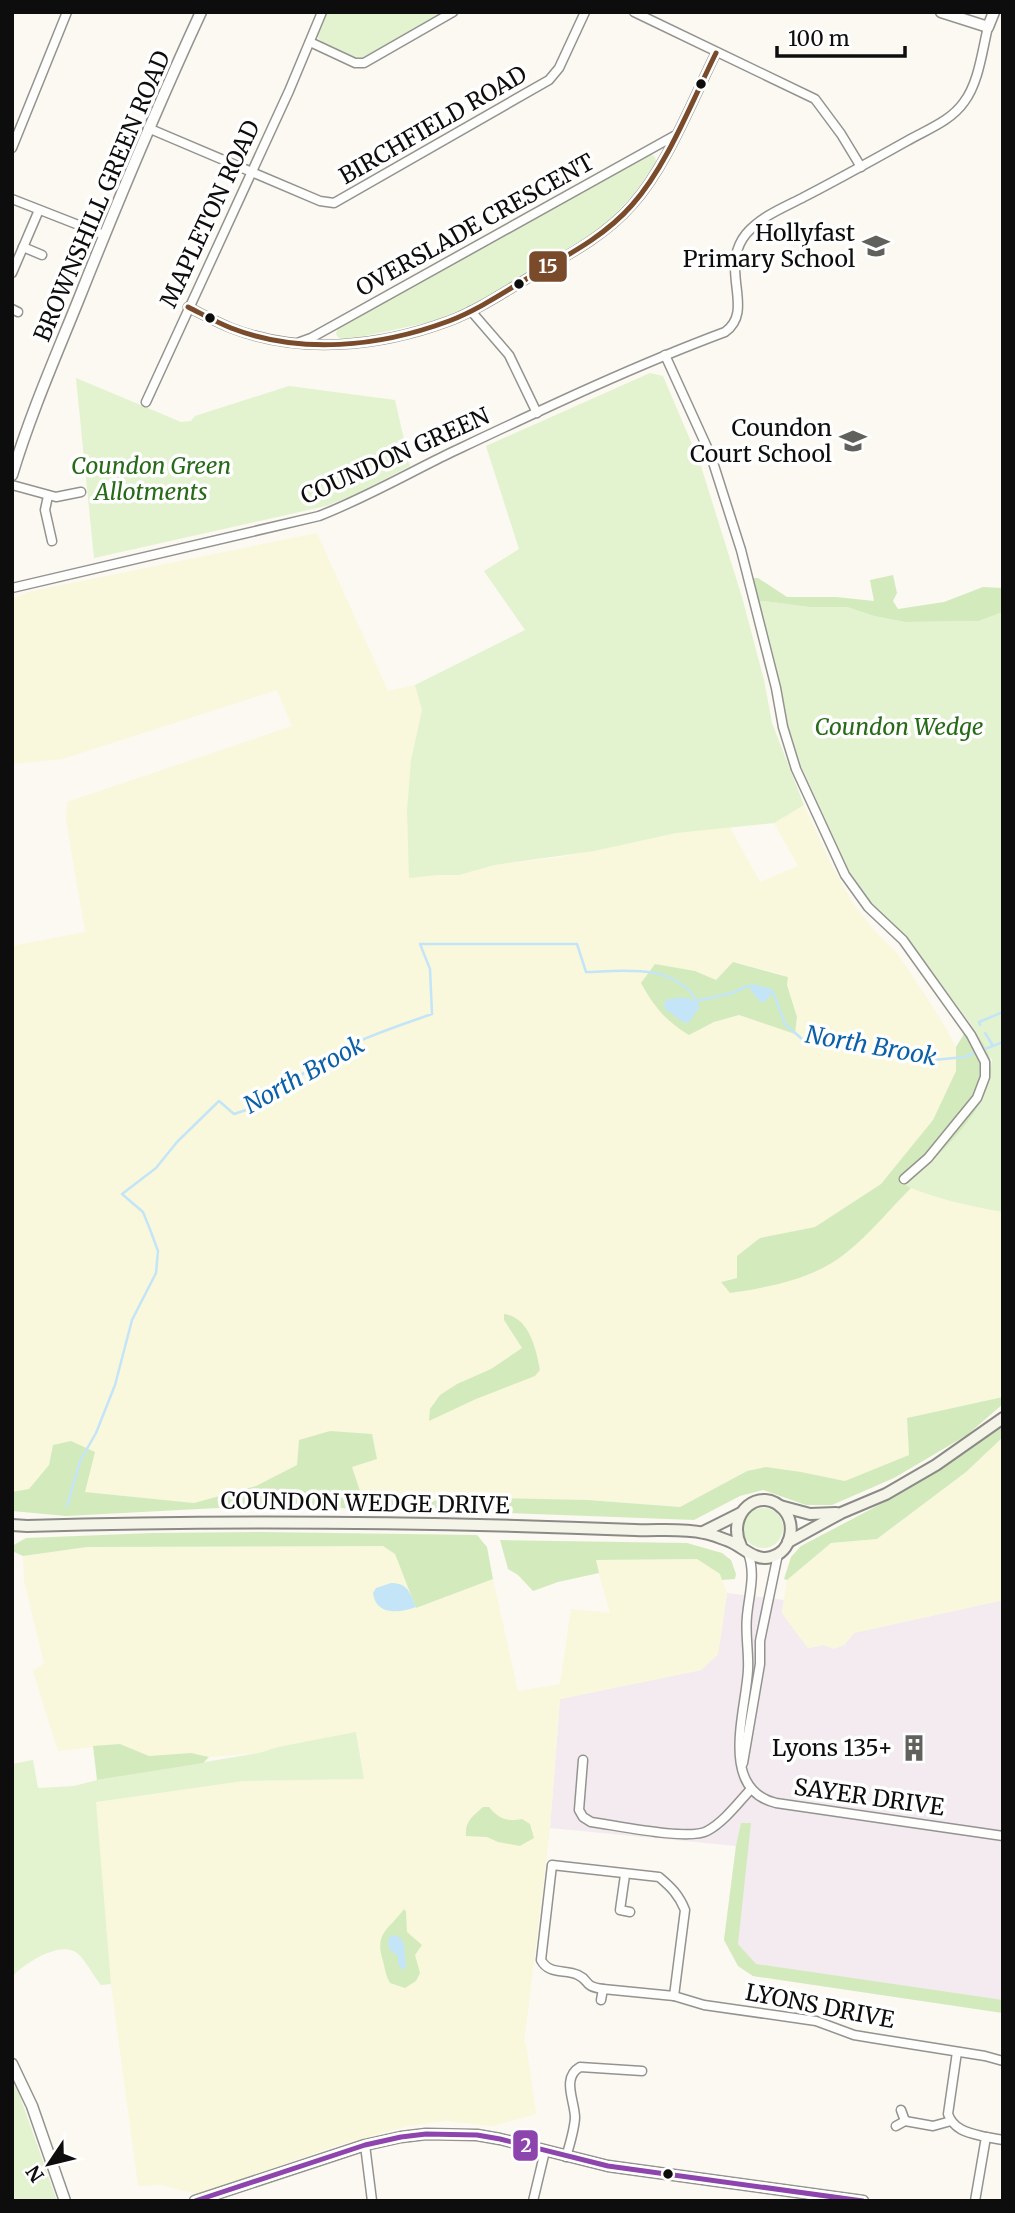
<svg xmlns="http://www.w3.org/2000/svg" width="1015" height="2213" font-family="Merriweather,serif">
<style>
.industrial{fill:#f3ebef}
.farmland{fill:#f9f7dc;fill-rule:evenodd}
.green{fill:#e3f2cf}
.forest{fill:#d3ebbc}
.water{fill:#c4e5f8}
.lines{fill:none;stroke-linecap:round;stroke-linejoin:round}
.stream{stroke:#c4e5f8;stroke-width:2.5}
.minor-casing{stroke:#949390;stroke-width:11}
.tertiary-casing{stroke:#949390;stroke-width:13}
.secondary-casing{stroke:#8b8a86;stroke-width:14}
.minor{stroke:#fefefd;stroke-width:8}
.tertiary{stroke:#fefefd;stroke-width:10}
.secondary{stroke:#f5f4e8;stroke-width:10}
.bus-1-casing{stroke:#fff;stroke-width:10}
.bus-2-casing{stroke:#fff;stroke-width:10}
.bus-1{stroke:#7a4b2a;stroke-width:5}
.bus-2{stroke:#8e44ad;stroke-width:5}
.bus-dot{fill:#0d0d0d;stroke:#fff;stroke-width:2.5}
.labels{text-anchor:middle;stroke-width:7;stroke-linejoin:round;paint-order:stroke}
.street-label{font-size:23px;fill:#0d0d0d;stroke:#fff}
.poi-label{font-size:23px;fill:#0d0d0d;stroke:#fff;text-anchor:end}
.park-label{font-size:23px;font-style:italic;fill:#276a18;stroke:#fff}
.water-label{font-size:24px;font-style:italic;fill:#0c60a8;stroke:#fff}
.line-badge{stroke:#fff;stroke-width:2.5}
.badge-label{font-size:19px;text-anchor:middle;font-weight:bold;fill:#fff}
</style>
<rect width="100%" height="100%" fill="#fbf9f1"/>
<path class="industrial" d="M727 1593 784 1600 782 1613 808 1648 823 1645H844L854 1633 1003 1600V2013L753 1976 738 1966 724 1940 736 1846 550 1828 560 1699 701 1670 718 1654Z"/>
<g class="farmland">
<path d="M317 533 388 691 415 685 422 710 411 760 407 810 410 877 438 875H459L494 865 561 857 676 833 729 826 760 882 798 866 774 823 804 805 832 866 853 903 874 930 898 954 940 1018 956 1047V1071L932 1123 881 1184 815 1227 760 1238 737 1278 722 1281 731 1293 753 1289 811 1274 846 1253 911 1188 965 1205 1003 1212V1397L907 1418 909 1455 845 1481 801 1472 746 1471 680 1507 588 1500 456 1497 443 1501 362 1497 351 1467 299 1440 297 1465 256 1486 194 1503 84 1492 53 1445 49 1465 29 1490 12 1492V946L85 932 66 820 67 802 292 726 277 690 62 759 12 764V599L28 592ZM734 962 788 976 787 984 797 1017 795 1033 739 1015 714 1022 689 1035 655 964 695 971 716 980Z"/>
<path d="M1003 1437V1600L854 1633 844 1645 834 1649 823 1645 808 1648 782 1613 787 1580 831 1543 878 1539 966 1472Z"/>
<path d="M383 1546 395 1554 416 1608 493 1579 518 1691 560 1684 571 1609 610 1613 595 1560 697 1559 720 1574 727 1593 718 1654 701 1670 560 1699 550 1828 524 2043H526L536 2114 493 2126 446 2121 408 2126 339 2145 197 2194 161 2185 138 2186 111 1984 95 1802 243 1781 364 1779 357 1733 278 1747 259 1753 209 1757 191 1753 149 1756 119 1744 58 1751 33 1671 44 1663 24 1581 23 1556 87 1547Z"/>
</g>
<g class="green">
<path d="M325 12H445L360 60C346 57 321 48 316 34Z"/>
<path d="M651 154 655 157 656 162 633 195 603 227 473 305 430 322 341 341 336 334 338 328Z"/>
<path d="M650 373 663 376 700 463 742 597 764 680 772 723 804 805 774 823 676 833 594 851 494 865 459 875H438L409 878 407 810 411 760 422 710 415 685 525 630 484 571 519 549 486 446Z"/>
<path d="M76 378 181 422 191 421 195 416 289 386 395 400 410 466 354 495 326 506 94 558Z"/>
<path d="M764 601 809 607H847L874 616 905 622 979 621 1003 612V1212C969 1206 936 1199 904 1185L932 1162 982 1099 990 1080 992 1060 975 1030 906 936 871 903 849 871 801 766 788 726 781 688 759 602Z"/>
<circle cx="763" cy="1528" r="20"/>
<path d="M356 1732 364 1779 243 1781 96 1802 111 1984 101 1985C94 1977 85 1959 77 1953 60 1940 23 1964 12 1977V1764L33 1760 38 1788 74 1786 97 1780 259 1753 278 1747Z"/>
<path d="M12 2081 18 2091 57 2201H12Z"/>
</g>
<g class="forest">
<path d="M893 575 897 593 893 601 898 609 944 602 983 587 1003 588V612L979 621 905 622 874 616 847 607H809L764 601 759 602 752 578H758L787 597H836L874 601 870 580Z"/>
<path d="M733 962 788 977 787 985 797 1017 795 1034 739 1015 714 1022 689 1035C666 1021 654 1007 641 983L655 964 695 971 716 980Z"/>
<path d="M970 1024C976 1032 990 1052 991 1062 997 1103 934 1161 905 1185L911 1188C890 1209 870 1234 846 1253 814 1279 770 1287 730 1293L721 1282 737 1278V1256L760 1238 815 1227 881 1184 933 1120 956 1071V1047Z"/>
<path d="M504 1314C529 1317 536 1348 540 1370L535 1376 476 1399 429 1421 430 1409 440 1395 457 1384 491 1369 522 1348 504 1320Z"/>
<path d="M1003 1397V1404L967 1435 894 1478 832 1505H806L763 1490 740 1496 694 1520 458 1511 456 1497 588 1500 680 1507 747 1471 766 1467 801 1472 845 1481 909 1455 907 1418Z"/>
<path d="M1003 1425V1437L966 1472 877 1539 831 1543 787 1580 784 1579 791 1557 801 1546 894 1497Z"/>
<path d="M330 1431 372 1434 377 1459 352 1467 362 1497 443 1501V1511L367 1510 292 1504 66 1516 12 1511V1492L29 1489 49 1465 53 1445 71 1441 95 1452 85 1492 194 1503 256 1486 297 1465 299 1440Z"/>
<path d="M262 1532 477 1535 487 1547 493 1579 416 1608 395 1554 383 1546 87 1547 23 1556 12 1551V1546L26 1538 153 1533Z"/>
<path d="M500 1540 687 1543 722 1553 731 1560 736 1574 735 1579 722 1580 720 1574 697 1559 596 1560 599 1573 558 1582 533 1591 518 1575 508 1569Z"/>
<path d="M120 1744 149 1756 191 1753 209 1757 203 1763 97 1780 93 1746Z"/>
<path d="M483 1807H489C499 1819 507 1822 522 1819L530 1824 534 1838 520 1846 498 1842 487 1837 466 1836C465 1821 472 1817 483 1807Z"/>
<path d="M741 1823H751L738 1944 756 1964 1003 2000V2013L753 1976 738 1966 724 1940 736 1846Z"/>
<path d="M404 1909 406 1912 407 1932 422 1945 415 1955 420 1973 416 1981 405 1988 390 1983C386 1976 385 1969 383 1961 374 1932 389 1930 404 1909Z"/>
</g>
<g class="water">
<path d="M752 984 772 989 773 992 766 1001 760 1002 748 986Z"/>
<path d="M682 997 698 1001 699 1008 689 1022 684 1023 664 1008 665 1000Z"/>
<path d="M391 1583C408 1583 410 1593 416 1607 400 1613 376 1616 373 1593L376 1588Z"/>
<path d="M393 1935 401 1938 404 1945 406 1967 403 1970 398 1964V1956C389 1950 387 1948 389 1937Z"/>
</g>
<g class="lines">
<g class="stream">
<path d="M773 992 785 1024 802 1039 869 1052 934 1060 964 1057 1003 1042"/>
<path d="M980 1025 979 1022 1003 1012"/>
<path d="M985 1033 992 1044"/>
<path d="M67 1506 80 1461 96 1433 115 1385 132 1320 156 1273 158 1251 151 1232 143 1212 122 1194 156 1168 177 1142 219 1101 234 1114 252 1108C263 1092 277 1093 292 1082 299 1077 306 1071 313 1066 349 1042 392 1028 432 1014L430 969 420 944H577L586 972C624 971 674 963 697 1001L732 993 748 986"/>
</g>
<defs>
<g id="minor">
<path d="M634 12 815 99 841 134 861 167"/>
<path d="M310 42 355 63H364L453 12"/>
<path d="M148 128 320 201 334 203 549 80 559 68 585 12"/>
<path d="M12 148 67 12"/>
<path d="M12 199 104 235"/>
<path d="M23 247 42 255"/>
<path d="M12 273 39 210"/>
<path d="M188 307C202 314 216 322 231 328 301 355 379 347 449 321 478 310 506 291 533 275 568 255 605 236 632 205 667 166 692 101 716 53"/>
<path d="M12 309 18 312"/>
<path d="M471 311 509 355 537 413"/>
<path d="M300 342 311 338 674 136"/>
<path d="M665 355 711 456 741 550 776 688 783 727 796 769 845 875 868 907 903 940 971 1035 985 1062V1077L977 1098 928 1158 904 1179"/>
<path d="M146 402 289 91 322 12"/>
<path d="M12 485 56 497 81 492"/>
<path d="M48 496 45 510 52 541"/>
<path d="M12 588 319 516C363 499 405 475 448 454 539 411 631 367 725 332 756 310 718 269 746 234 761 216 785 207 804 197 839 179 873 160 907 141 926 130 951 121 964 102 979 82 982 51 988 27"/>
<path d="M748 1553C756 1574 749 1594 747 1616 745 1634 749 1652 748 1670 746 1711 718 1789 776 1803L1003 1836"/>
<path d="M583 1760 579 1810 583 1817 591 1822C615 1825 688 1841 707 1831 724 1822 738 1803 751 1789"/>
<path d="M743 1763 760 1664V1641L778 1554"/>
<path d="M625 1875 620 1910 630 1912"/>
<path d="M603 1989C582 1986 591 1981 578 1975 565 1969 549 1975 541 1960L552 1865 659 1877C671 1887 679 1895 685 1910L674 1996 704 2005 816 2021 854 2035 872 2038 985 2056 1003 2061"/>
<path d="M601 2000 603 1989 674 1996"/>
<path d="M957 2052 948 2114C954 2131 970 2133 986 2137L975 2201"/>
<path d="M901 2110 905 2121"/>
<path d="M896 2126 905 2121 933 2126 951 2121"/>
<path d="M986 2137 1003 2140"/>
<path d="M365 2145 372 2201"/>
<path d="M566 2157C570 2144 574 2131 575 2118 575 2101 561 2078 580 2067L642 2071"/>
<path d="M533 2201 545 2151"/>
</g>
<g id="tertiary">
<path d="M941 12 988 27 994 12"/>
<path d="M12 475C30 415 55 358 78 301 117 203 157 107 201 12"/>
<path d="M12 2064 32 2106 65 2201"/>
<path d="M195 2201 365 2145 401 2137 426 2134 477 2135 500 2139 608 2166 863 2201"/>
</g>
<g id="secondary">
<path d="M780 1506 810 1514 836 1513"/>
<path d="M12 1525 27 1526C230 1520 432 1522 635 1530 657 1531 682 1528 704 1533 712 1534 720 1538 729 1541 742 1546 755 1562 771 1557 792 1552 796 1524 784 1510 761 1484 725 1513 741 1546"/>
<path d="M703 1532 741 1513"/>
<path d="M788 1542 841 1513 886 1494 936 1465 1003 1418"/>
</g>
</defs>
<use href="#minor" class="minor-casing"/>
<use href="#tertiary" class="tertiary-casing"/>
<use href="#secondary" class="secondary-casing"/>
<use href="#minor" class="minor"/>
<use href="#tertiary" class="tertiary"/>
<use href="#secondary" class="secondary"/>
<defs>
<path id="bus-1" d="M188 307C202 314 216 322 231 328 301 355 379 347 449 321 478 310 506 291 533 275 568 255 605 236 632 205 667 166 692 101 716 53"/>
<path id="bus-2" d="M195 2201 365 2145 401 2137 426 2134 477 2135 500 2139 608 2166 863 2201"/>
</defs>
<use href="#bus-1" class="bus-1-casing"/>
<use href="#bus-2" class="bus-2-casing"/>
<use href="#bus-1" class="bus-1"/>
<use href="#bus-2" class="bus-2"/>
</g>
<defs>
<symbol id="school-bare" viewBox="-9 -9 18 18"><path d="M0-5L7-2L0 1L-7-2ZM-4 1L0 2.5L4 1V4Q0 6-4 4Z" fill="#60605d" stroke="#fff" stroke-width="2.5" paint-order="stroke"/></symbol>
<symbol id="building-bare" viewBox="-9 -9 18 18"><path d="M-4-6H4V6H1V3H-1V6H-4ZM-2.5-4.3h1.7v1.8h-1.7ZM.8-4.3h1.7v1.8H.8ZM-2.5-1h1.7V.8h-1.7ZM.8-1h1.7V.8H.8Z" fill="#60605d" stroke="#fff" stroke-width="2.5" paint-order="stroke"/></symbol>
</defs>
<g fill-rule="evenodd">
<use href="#school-bare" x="857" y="227" width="38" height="38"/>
<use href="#school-bare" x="834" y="422" width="38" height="38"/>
<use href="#building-bare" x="895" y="1729" width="38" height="38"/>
</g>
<g class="bus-dot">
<circle cx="701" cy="84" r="6"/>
<circle cx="519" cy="284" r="6"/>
<circle cx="210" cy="318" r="6"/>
<circle cx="668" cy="2174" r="6"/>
</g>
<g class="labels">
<g class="street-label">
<text transform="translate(433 125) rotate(-30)" y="8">BIRCHFIELD ROAD</text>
<text transform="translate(102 196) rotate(-67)" y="8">BROWNSHILL GREEN ROAD</text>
<text transform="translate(210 214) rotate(-65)" y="8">MAPLETON ROAD</text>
<text transform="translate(475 225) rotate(-29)" y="8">OVERSLADE CRESCENT</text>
<text transform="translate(395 456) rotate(-24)" y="8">COUNDON GREEN</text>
<text transform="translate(365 1503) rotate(1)" y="8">COUNDON WEDGE DRIVE</text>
<text transform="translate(869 1797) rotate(8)" y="8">SAYER DRIVE</text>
<text transform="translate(820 2006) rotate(11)" y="8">LYONS DRIVE</text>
</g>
<g class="poi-label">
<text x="855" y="241">Hollyfast<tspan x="855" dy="26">Primary School</tspan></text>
<text x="832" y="436">Coundon<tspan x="832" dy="26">Court School</tspan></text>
<text x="893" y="1756">Lyons 135+</text>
</g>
<g class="park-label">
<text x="151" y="474">Coundon Green<tspan x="151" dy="26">Allotments</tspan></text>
<text x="899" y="735">Coundon Wedge</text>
</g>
<g class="water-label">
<text transform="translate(871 1046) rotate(10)" y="8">North Brook</text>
<text transform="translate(304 1075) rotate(-29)" y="8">North Brook</text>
</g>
</g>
<g class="line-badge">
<rect x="528" y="250" width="40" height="33" rx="7" fill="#7a4b2a"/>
<rect x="512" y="2129" width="27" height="33" rx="7" fill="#8e44ad"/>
</g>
<g class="badge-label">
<text x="548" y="273">15</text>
<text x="526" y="2152">2</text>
</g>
<rect width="1015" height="2213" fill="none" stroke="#0d0d0d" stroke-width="28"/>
<g transform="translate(49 2164) rotate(235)" stroke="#ffffff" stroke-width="5" paint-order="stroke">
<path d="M0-5L12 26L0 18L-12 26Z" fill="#0d0d0d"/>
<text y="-10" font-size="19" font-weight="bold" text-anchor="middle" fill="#0d0d0d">N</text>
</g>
<path d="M777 46v10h128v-10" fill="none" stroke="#0d0d0d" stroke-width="3.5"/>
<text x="788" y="46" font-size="21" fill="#0d0d0d" stroke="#ffffff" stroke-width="5" paint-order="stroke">100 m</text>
</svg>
